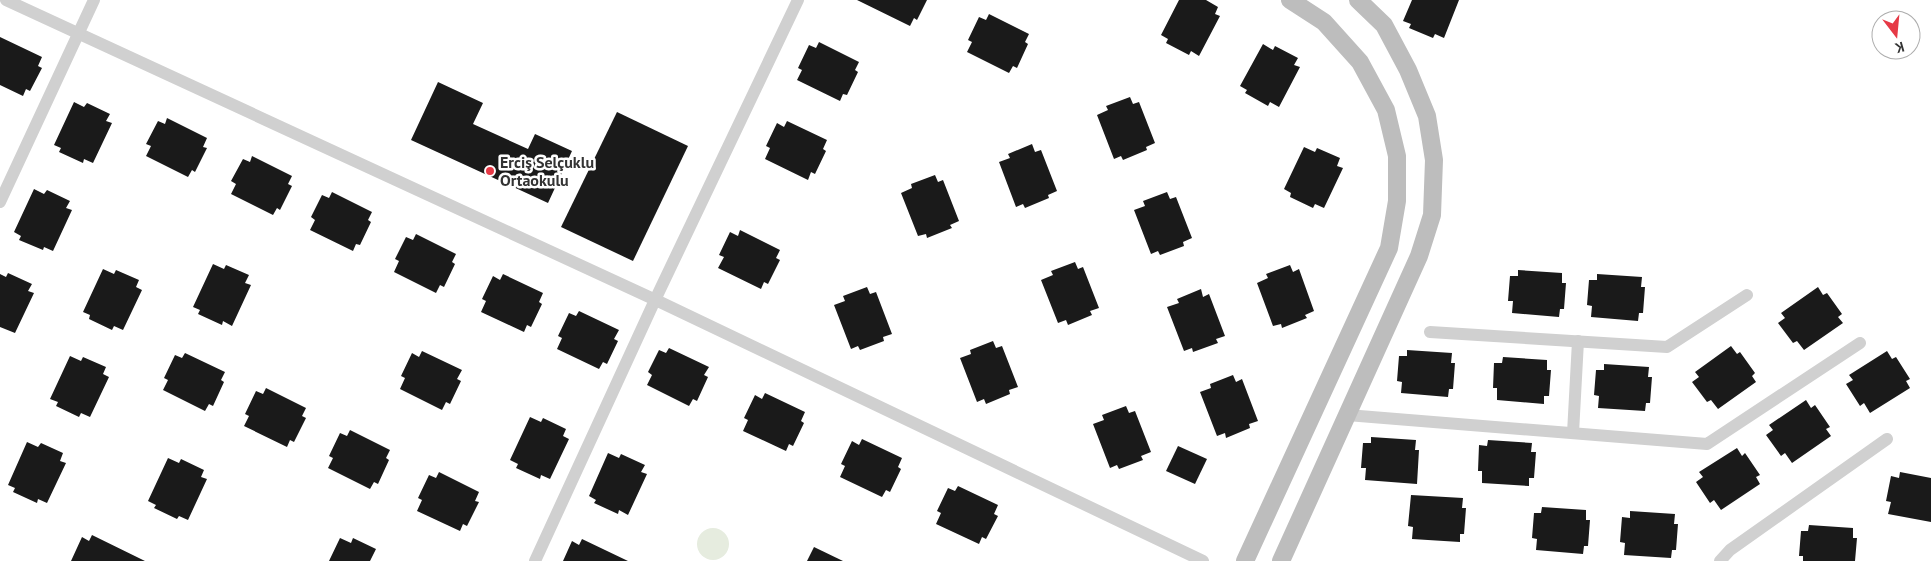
<svg xmlns="http://www.w3.org/2000/svg" width="1931" height="561" font-family="'PT Sans',sans-serif">
<style>
.green{fill:#e6ecdf}
.building{fill:#1a1a1a}
.lines{fill:none;stroke-linecap:round;stroke-linejoin:round}
.street{stroke:#d0d0d0;stroke-width:12}
.secondary{stroke:#bdbdbd;stroke-width:18}
.poi-dot{fill:#e63946;stroke:#fff;stroke-width:2}
.labels{text-anchor:middle;stroke-width:5;stroke-linejoin:round;paint-order:stroke}
.poi-label{font-size:16px;font-weight:bold;fill:#333;stroke:#fff;text-anchor:start}
</style>
<rect width="100%" height="100%" fill="#fff"/>
<circle class="green" cx="713" cy="544" r="16"/>
<g class="building">
<path d="M857 0H927L917 20 914 18 910 26Z"/>
<path d="M1179 0H1206L1218 7 1215 14 1220 16 1199 56 1191 51 1189 55 1166 43 1168 39 1161 35Z"/>
<path d="M1412 0H1459L1444 38 1435 34 1433 38 1409 28 1411 24 1403 21Z"/>
<path d="M989 14 1029 34 1025 42 1028 44 1017 68 1013 66 1009 73 967 52 972 42 968 40 979 17 986 20Z"/>
<path d="M0 37 42 57 38 66 42 68 30 91 26 89 23 96 0 85Z"/>
<path d="M819 42 859 62 855 70 858 72 847 95 843 94 840 101 797 80 802 70 798 68 809 45 816 48Z"/>
<path d="M1263 44 1273 50 1275 46 1298 58 1294 65 1300 67 1279 107 1270 102 1268 106 1245 93 1247 90 1240 86Z"/>
<path d="M438 82 483 103 473 124 528 149 535 134 572 151 548 203 411 140Z"/>
<path d="M1130 97 1133 104 1139 102 1155 143 1146 147 1147 150 1123 160 1121 156 1114 159 1097 115 1108 110 1106 106Z"/>
<path d="M74 102 84 107 87 103 110 114 106 121 112 123 93 163 84 159 83 163 59 152 61 148 54 145Z"/>
<path d="M617 112 688 146 633 261 561 227Z"/>
<path d="M167 118 207 138 203 147 207 148 195 172 192 170 188 177 146 156 151 146 146 144 158 121 165 124Z"/>
<path d="M787 121 827 140 823 149 826 151 815 174 811 172 808 180 765 159 770 148 766 146 777 123 784 127Z"/>
<path d="M1032 144 1035 152 1041 150 1057 191 1048 195 1049 198 1025 208 1023 204 1016 207 999 162 1010 158 1008 154Z"/>
<path d="M1304 147 1315 152 1317 148 1340 158 1337 166 1343 168 1324 208 1315 204 1313 208 1290 197 1291 193 1284 189Z"/>
<path d="M252 156 292 176 288 184 292 186 280 210 277 208 273 215 231 194 236 184 231 181 243 159 250 162Z"/>
<path d="M935 175 938 182 943 180 959 221 950 225 952 228 927 238 926 234 918 236 901 193 912 188 911 184Z"/>
<path d="M34 189 44 194 47 190 70 201 66 208 72 210 53 251 44 247 43 250 19 240 21 236 14 232Z"/>
<path d="M332 192 372 212 368 220 371 222 360 245 356 244 353 251 310 230 315 220 311 217 322 195 329 198Z"/>
<path d="M1167 192 1170 199 1176 197 1192 238 1183 242 1184 246 1160 255 1158 251 1151 254 1134 210 1145 206 1143 201Z"/>
<path d="M740 230 780 250 776 258 780 260 768 284 764 282 761 289 718 268 724 257 719 255 730 232 738 236Z"/>
<path d="M416 234 456 254 452 262 455 264 444 287 440 285 436 293 394 272 399 261 395 259 406 237 413 240Z"/>
<path d="M1075 262 1078 269 1083 267 1099 308 1090 311 1092 315 1068 325 1066 320 1058 323 1041 280 1053 275 1051 271Z"/>
<path d="M213 264 224 269 226 265 249 275 245 283 251 285 232 326 223 321 222 325 198 314 200 310 193 307Z"/>
<path d="M1290 265 1293 272 1299 269 1314 311 1305 315 1307 318 1282 328 1281 324 1273 326 1257 283 1268 278 1266 274Z"/>
<path d="M103 269 114 274 116 270 139 280 136 287 142 290 123 330 114 326 112 330 89 319 90 315 83 312Z"/>
<path d="M1518 270 1562 273V283H1566L1564 309H1560L1559 317 1512 313 1513 301H1508L1510 276H1518Z"/>
<path d="M8 273 32 284 28 291 34 293 15 333 0 327V274L6 277Z"/>
<path d="M503 274 543 293 539 302 542 304 531 327 527 325 524 332 481 312 486 301 482 299 493 276 500 280Z"/>
<path d="M1597 274 1642 277 1641 287H1645L1643 313H1639L1638 321 1591 317 1592 306 1587 305 1589 280H1597Z"/>
<path d="M867 287 870 294 876 292 892 334 883 337 884 341 860 350 858 346 851 349 834 305 845 301 843 296Z"/>
<path d="M1818 287 1823 295 1827 293 1842 314 1838 317 1843 323 1804 350 1797 341 1793 343 1778 323 1785 318 1781 313Z"/>
<path d="M1201 289 1203 297 1209 294 1225 336 1216 339 1218 343 1193 352 1192 348 1184 351 1167 307 1179 303 1177 299Z"/>
<path d="M579 311 619 330 614 339 618 341 607 364 603 362 599 369 557 349 562 338 558 336 569 313 576 316Z"/>
<path d="M993 341 996 348 1002 346 1018 387 1009 390 1010 394 986 404 984 399 977 402 960 358 971 354 970 350Z"/>
<path d="M1731 346 1737 354 1740 352 1755 373 1752 376 1756 382 1718 409 1711 400 1707 402 1692 382 1699 377 1695 372Z"/>
<path d="M669 348 709 367 704 375 708 377 697 401 693 399 689 406 647 385 652 375 648 372 659 350 666 353Z"/>
<path d="M1407 350 1452 353 1451 363H1455L1453 389H1449L1448 397 1401 393 1402 382 1397 381 1399 356H1407Z"/>
<path d="M422 351 462 370 457 379 461 381 450 404 446 402 442 410 400 389 405 378 401 376 412 353 419 357Z"/>
<path d="M1887 351 1892 359 1896 357 1910 379 1906 381 1910 388 1870 413 1864 403 1860 406 1846 384 1853 380 1849 375Z"/>
<path d="M185 353 225 372 221 380 224 382 213 406 209 404 205 411 163 390 168 380 164 378 175 355 182 358Z"/>
<path d="M70 356 81 361 83 357 106 367 103 374 109 377 90 417 81 413 79 417 56 406 58 402 50 399Z"/>
<path d="M1503 357 1547 360V370H1551L1549 396H1544V404L1497 400V388H1493L1494 363H1502Z"/>
<path d="M1604 364 1649 367 1648 377H1652L1650 403H1646L1645 411 1598 408 1599 396 1594 395 1596 370H1604Z"/>
<path d="M1233 375 1236 382 1242 379 1258 421 1249 424 1250 428 1226 438 1225 433 1217 436 1200 392 1211 388 1210 384Z"/>
<path d="M266 388 306 408 302 416 306 418 294 442 290 440 287 447 244 426 249 416 245 414 256 391 263 394Z"/>
<path d="M765 393 805 412 801 421 804 423 793 446 789 444 786 451 743 431 748 420 744 418 755 395 762 399Z"/>
<path d="M1806 400 1811 408 1815 405 1830 427 1826 429 1831 436 1792 463 1785 453 1781 456 1766 435 1773 430 1769 425Z"/>
<path d="M1126 406 1129 413 1135 411 1151 452 1141 456 1143 460 1119 469 1117 465 1110 468 1093 424 1104 420 1102 415Z"/>
<path d="M530 417 541 422 543 418 566 429 563 436 569 439 550 479 541 475 540 479 516 468 518 464 510 460Z"/>
<path d="M350 430 390 450 386 458 389 460 378 484 374 482 370 489 328 468 333 458 329 456 340 433 347 436Z"/>
<path d="M1371 437 1416 440 1415 450H1419L1417 484 1365 480 1366 468H1361L1363 443H1371Z"/>
<path d="M862 439 902 458 898 467 901 469 890 492 886 490 882 497 840 477 845 466 841 464 852 441 859 445Z"/>
<path d="M1488 440 1532 443 1531 452H1536L1534 478H1529V486L1482 483V471H1478L1479 445 1487 446Z"/>
<path d="M27 442 38 447 41 443 63 453 60 461 66 463 47 503 38 499 37 503 13 492 15 488 8 485Z"/>
<path d="M1178 446 1207 459 1195 484 1166 471Z"/>
<path d="M1737 448 1742 456 1745 453 1760 475 1756 477 1760 484 1721 510 1714 500 1710 503 1696 482 1703 477 1699 472Z"/>
<path d="M608 453 619 458 621 454 645 465 641 472 647 474 628 515 619 510 618 514 594 503 596 500 589 496Z"/>
<path d="M168 458 179 463 181 459 204 470 201 477 207 479 188 520 179 516 177 519 154 508 156 505 148 501Z"/>
<path d="M439 472 479 492 475 501 479 502 467 526 463 524 460 531 417 511 422 500 418 498 429 475 436 478Z"/>
<path d="M1900 472 1931 478V522L1888 514 1891 502 1886 501 1891 476 1899 478Z"/>
<path d="M958 486 998 505 994 514 998 516 986 539 982 537 979 544 936 524 941 513 937 511 948 488 955 491Z"/>
<path d="M1411 495 1463 498 1462 508H1466L1464 534H1460V542L1412 539 1413 527 1408 526Z"/>
<path d="M1542 507 1586 510V520H1590L1588 546H1584L1583 554 1536 550 1537 539 1532 538 1534 513H1541Z"/>
<path d="M1630 511 1675 514 1674 524H1678L1676 550H1672L1671 558 1624 555 1625 543 1620 542 1622 517 1630 518Z"/>
<path d="M1809 525 1853 528V538H1857L1855 561H1803V556H1799L1801 531H1808Z"/>
<path d="M92 535 145 561H71L82 537 89 541Z"/>
<path d="M340 538 351 543 353 538 376 549 370 561H329Z"/>
<path d="M582 539 628 561H563L572 541 579 545Z"/>
<path d="M814 547 843 561H807Z"/>
</g>
<g class="lines">
<g class="street">
<path d="M6 0 660 302 1203 561"/>
<path d="M0 202 94 0"/>
<path d="M1430 332 1667 347 1747 295"/>
<path d="M1347 415 1707 444 1860 343"/>
<path d="M1573 433 1578 341"/>
<path d="M535 561 655 300 798 0"/>
<path d="M1720 561 1730 550 1887 439"/>
</g>
<g class="secondary">
<path d="M1245 561 1389 248 1397 201V156L1386 110 1360 62 1324 22 1290 0"/>
<path d="M1281 561 1419 256 1432 215 1434 160 1427 116 1408 70 1384 25 1358 0"/>
</g>
</g>
<circle class="poi-dot" cx="490" cy="171" r="5"/>
<g class="labels">
<g class="poi-label">
<text x="500" y="168">Erciş Selçuklu<tspan x="500" dy="18">Ortaokulu</tspan></text>
</g>
</g>
<g transform="translate(1896 35) rotate(164)"><circle r="24" fill="#ffffff" stroke="#adadad"/>
<path d="M0-4L9 19L0 12L-9 19Z" fill="#e63946"/>
<text y="-8" font-size="14" font-weight="bold" text-anchor="middle" fill="#333333">K</text>
</g>
</svg>
